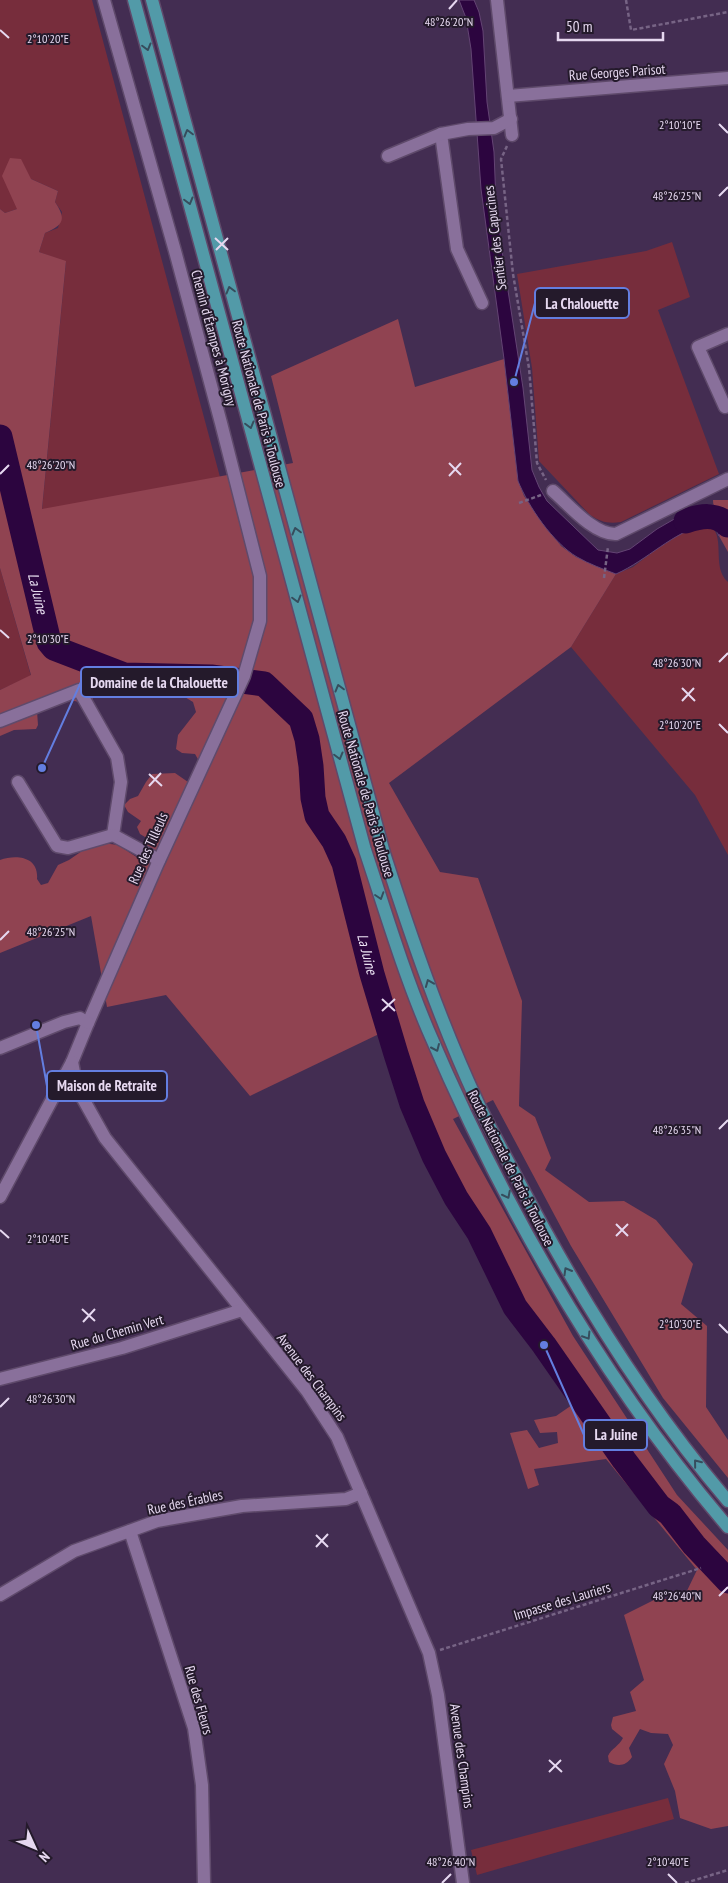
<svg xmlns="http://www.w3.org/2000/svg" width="728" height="1883" font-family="'PT Sans Narrow',sans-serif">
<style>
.green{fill:#772d3c}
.forest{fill:#904351}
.water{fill:#2c053f;stroke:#644474}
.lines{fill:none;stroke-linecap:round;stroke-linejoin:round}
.river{stroke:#2c053f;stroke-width:25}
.minor-casing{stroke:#5f4a6b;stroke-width:15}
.major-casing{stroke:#5f4a6b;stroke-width:15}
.path{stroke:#776485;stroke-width:2.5;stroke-dasharray:4 2.5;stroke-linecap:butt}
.minor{stroke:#89709b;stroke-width:12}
.major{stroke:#529aa8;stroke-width:12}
.oneway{stroke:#364d5d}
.ticks{fill:none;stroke:#e6d8f0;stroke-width:2}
.labels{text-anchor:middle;stroke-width:4;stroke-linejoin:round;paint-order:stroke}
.street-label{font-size:14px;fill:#e6d8f0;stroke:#241a2b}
.water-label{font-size:15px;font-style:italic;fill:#eae0f2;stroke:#241a2b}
.ticks-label{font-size:12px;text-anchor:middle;fill:#e6d8f0;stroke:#241a2b;stroke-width:4;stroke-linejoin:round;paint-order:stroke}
.leader{fill:none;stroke:#637ee0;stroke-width:2}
.callout-dot{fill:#637ee0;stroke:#241a2b;stroke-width:2}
.callout{fill:#241a2b;stroke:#637ee0;stroke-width:2}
.callout-label{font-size:15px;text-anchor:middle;font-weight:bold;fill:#e6d8f0}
</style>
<rect width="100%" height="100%" fill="#432d52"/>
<g class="green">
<path d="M0 0H92L220 477 42 510 66 262 39 252 45 233 58 228 62 212 55 202 58 191 31 179 17 209 5 213 0 209Z"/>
<path d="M672 242 690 297 658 310 719 474 621 522C608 524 601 522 590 515L539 461 532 368 517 274 646 251Z"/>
<path d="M707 524C728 533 710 567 728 582V855L695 795 571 647 616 574 633 567 667 541 692 527Z"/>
<path d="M0 568 31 676 0 690Z"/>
<path d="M668 1798 674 1819 477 1875 471 1850Z"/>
</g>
<g class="forest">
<path d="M10 158 21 159 31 179 58 191 55 202C67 220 63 225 45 233L39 252 66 261 42 509 293 463 271 376 398 319 415 387 504 359 518 480 524 496 561 546 576 557 616 574 571 647 389 783 440 872 478 878 522 1001 519 1106 535 1117 551 1158 545 1170 589 1202 624 1201 656 1220 693 1264 681 1304 707 1326 706 1407 728 1440V1478L663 1398 571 1246 493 1100 453 1119 573 1336 677 1495 728 1550V1826L711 1829 680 1818 675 1791 664 1764 673 1745 668 1734 651 1733 640 1729 629 1748 632 1757C626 1766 618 1767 609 1762L608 1756C611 1749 619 1746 623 1738L612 1729 611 1725 613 1717 636 1711 630 1692 644 1680 624 1615 656 1599H683L697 1570 606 1459 534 1469 539 1485 528 1489 510 1433 527 1430 539 1448 558 1443 557 1432 540 1433 534 1420 556 1416 572 1405 504 1304 418 1137 379 1034 250 1096 166 995 107 1007 91 916 0 953V860C17 854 39 857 37 879L41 885 48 883 58 865 69 860 95 842 118 845 138 858 150 840 140 834 137 827 141 821 128 812 124 805 130 799 138 796 146 782 152 774 175 773 188 782 199 761 195 754 182 753 176 749 178 735 196 712 193 702 165 685 139 679 102 678C97 698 91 708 69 699L37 711 38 725 36 729 14 730 0 736V690L31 675 0 568V209L5 213 17 209 2 176Z"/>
<path d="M713 500H728V552L719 536C725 518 713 514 713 500Z"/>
</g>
<path class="water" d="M459 0H474L479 12 483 31 487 102 494 152 496 202 503 258 523 388 532 470 539 487 547 501 598 550 617 553 630 549 657 529 683 514 713 505C720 515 723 525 719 536L716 529 707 524C672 532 648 560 616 574 603 569 589 564 577 557 553 543 528 506 518 481L504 359 481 189 471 49 466 18Z"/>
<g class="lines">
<g class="river">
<path id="s1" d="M0 437 49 642 54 648 124 675 211 677 264 684 301 719 307 739 311 766 313 798 317 816 334 841 344 863 372 974 396 1054 412 1104 434 1156 456 1198 479 1233 515 1307 544 1345 624 1460 659 1506 670 1514 694 1545 728 1581"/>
<path d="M686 521C701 516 715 513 728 525"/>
</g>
<defs>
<g id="minor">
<path d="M104 0 175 251 221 423 260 576V621L244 676 157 865 88 1023 72 1062 77 1088 105 1138 307 1391 337 1437 429 1653 438 1695 463 1883"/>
<path d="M497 0 512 135"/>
<path d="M508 96 728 78"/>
<path d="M441 134 457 249 482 303"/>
<path d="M388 156 441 134 468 129 494 128 511 119"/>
<path d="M728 334 698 347 725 407 728 406"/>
<path d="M553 491C569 505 594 535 616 534L728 479"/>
<path d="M0 721 79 690 117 757 121 782 113 835 159 860"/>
<path d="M18 782 57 846 68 848 113 835"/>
<path d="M0 1048 64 1022 80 1018 88 1023"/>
<path d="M0 1197 72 1062"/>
<path d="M0 1379 122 1348 242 1310"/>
<path d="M130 1531 194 1728 202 1785 204 1883"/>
<path d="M0 1595 74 1551 157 1521 242 1506 346 1499 361 1493"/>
</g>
<g id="major">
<path d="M134 0 365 850C385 910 403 971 428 1030 504 1208 602 1380 728 1527"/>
<path d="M152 0 384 853C411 937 440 1021 477 1101 490 1129 505 1155 519 1182 578 1295 645 1404 728 1501"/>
</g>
</defs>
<use href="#minor" class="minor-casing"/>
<use href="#major" class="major-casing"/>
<g class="path">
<path d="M626 0 631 30 728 12"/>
<path d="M507 146 501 159 513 274 529 368 537 463 546 480"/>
<path d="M519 503 541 495"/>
<path d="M604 578 608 547"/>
<path d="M440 1650 701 1568"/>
<path d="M685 1883 728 1870"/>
</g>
<use href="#minor" class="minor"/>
<use href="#major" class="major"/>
</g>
<defs><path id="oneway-chevron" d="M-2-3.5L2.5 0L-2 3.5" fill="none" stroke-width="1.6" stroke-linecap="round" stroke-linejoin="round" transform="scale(1.25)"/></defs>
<g class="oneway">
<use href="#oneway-chevron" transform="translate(147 47) rotate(75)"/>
<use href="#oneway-chevron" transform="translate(188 133) rotate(-105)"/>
<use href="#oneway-chevron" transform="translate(189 201) rotate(75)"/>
<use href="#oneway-chevron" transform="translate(230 290) rotate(-105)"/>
<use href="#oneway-chevron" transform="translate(250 425) rotate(75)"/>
<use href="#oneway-chevron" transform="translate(296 531) rotate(-105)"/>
<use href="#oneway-chevron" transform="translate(297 599) rotate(75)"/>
<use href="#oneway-chevron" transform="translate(339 688) rotate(-105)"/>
<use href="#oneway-chevron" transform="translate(339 756) rotate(75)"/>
<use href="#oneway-chevron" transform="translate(380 896) rotate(72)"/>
<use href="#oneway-chevron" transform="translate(429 983) rotate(-112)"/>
<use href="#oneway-chevron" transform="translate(436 1048) rotate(66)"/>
<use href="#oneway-chevron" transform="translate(507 1195) rotate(63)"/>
<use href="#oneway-chevron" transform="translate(567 1271) rotate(-120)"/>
<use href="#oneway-chevron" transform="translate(587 1336) rotate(58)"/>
<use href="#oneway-chevron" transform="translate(697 1463) rotate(-129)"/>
</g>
<path class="ticks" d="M449 9 457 0M0 30 9 38M719 124 728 133M719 196 728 187M215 238 228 250M216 250 228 238M449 463 461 475M0 474 9 465M449 476 461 463M0 630 9 638M719 662 728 653M682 688 695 701M682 701 694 688M719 724 728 733M149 774 162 786M149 786 161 773M0 940 9 931M382 999 395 1011M382 1011 395 999M719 1129 728 1120M616 1224 628 1236M0 1230 9 1238M616 1236 628 1224M82 1309 95 1321M83 1322 95 1309M719 1324 728 1333M0 1407 9 1398M316 1535 328 1547M316 1547 328 1534M719 1596 728 1587M549 1760 562 1772M549 1772 561 1760M668 1874 677 1883M442 1883 451 1874"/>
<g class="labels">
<g class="street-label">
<text transform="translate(617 72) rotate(-4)" y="5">Rue Georges Parisot</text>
<text transform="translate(495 238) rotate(-97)" y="5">Sentier des Capucines</text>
<text transform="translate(214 338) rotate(75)" y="5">Chemin d'Étampes à Morigny</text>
<text transform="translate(259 404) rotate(75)" y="5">Route Nationale de Paris à Toulouse</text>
<text transform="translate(366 794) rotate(74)" y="5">Route Nationale de Paris à Toulouse</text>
<text transform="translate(148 848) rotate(-66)" y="5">Rue des Tilleuls</text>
<text transform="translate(511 1168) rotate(63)" y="5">Route Nationale de Paris à Toulouse</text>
<text transform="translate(117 1332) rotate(-16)" y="5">Rue du Chemin Vert</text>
<text transform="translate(312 1377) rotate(53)" y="5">Avenue des Champins</text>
<text transform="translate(185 1502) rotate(-12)" y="5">Rue des Érables</text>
<text transform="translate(562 1601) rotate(-17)" y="5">Impasse des Lauriers</text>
<text transform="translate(199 1700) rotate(74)" y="5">Rue des Fleurs</text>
<text transform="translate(462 1756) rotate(82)" y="5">Avenue des Champins</text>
</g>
<g class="water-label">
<text dy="5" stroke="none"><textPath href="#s1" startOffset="161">La Juine</textPath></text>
<text dy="5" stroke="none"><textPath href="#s1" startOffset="732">La Juine</textPath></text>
</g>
</g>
<g class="ticks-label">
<text x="449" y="26">48°26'20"N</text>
<text x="48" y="43">2°10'20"E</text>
<text x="680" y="129">2°10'10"E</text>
<text x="677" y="200">48°26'25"N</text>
<text x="51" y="469">48°26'20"N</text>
<text x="48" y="643">2°10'30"E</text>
<text x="677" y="667">48°26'30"N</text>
<text x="680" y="729">2°10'20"E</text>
<text x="51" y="936">48°26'25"N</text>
<text x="677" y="1134">48°26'35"N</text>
<text x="48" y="1243">2°10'40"E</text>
<text x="680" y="1328">2°10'30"E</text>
<text x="51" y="1403">48°26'30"N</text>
<text x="677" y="1600">48°26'40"N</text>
<text x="451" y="1866">48°26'40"N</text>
<text x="668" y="1866">2°10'40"E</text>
</g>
<path class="leader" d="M514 382L535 303M42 768L81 682M36 1025L47 1086M544 1345L584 1435"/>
<g class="callout-dot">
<circle cx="514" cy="382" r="5"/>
<circle cx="42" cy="768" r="5"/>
<circle cx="36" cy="1025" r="5"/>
<circle cx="544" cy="1345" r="5"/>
</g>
<g class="callout">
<rect x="535" y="288" width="94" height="30" rx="5"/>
<rect x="81" y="667" width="157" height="30" rx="5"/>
<rect x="47" y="1071" width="120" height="30" rx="5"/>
<rect x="584" y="1420" width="63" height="30" rx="5"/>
</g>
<g class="callout-label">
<text x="582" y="309">La Chalouette</text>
<text x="159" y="688">Domaine de la Chalouette</text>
<text x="107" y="1091">Maison de Retraite</text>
<text x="616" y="1440">La Juine</text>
</g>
<g transform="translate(35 1848) rotate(134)" stroke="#241a2b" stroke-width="4" paint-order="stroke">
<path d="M0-4L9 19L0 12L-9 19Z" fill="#e6d8f0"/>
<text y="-8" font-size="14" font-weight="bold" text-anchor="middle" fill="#e6d8f0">N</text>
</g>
<path d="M558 32v8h105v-8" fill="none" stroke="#e6d8f0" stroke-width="2.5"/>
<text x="566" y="32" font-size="15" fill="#e6d8f0" stroke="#241a2b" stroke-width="4" paint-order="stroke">50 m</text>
</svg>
